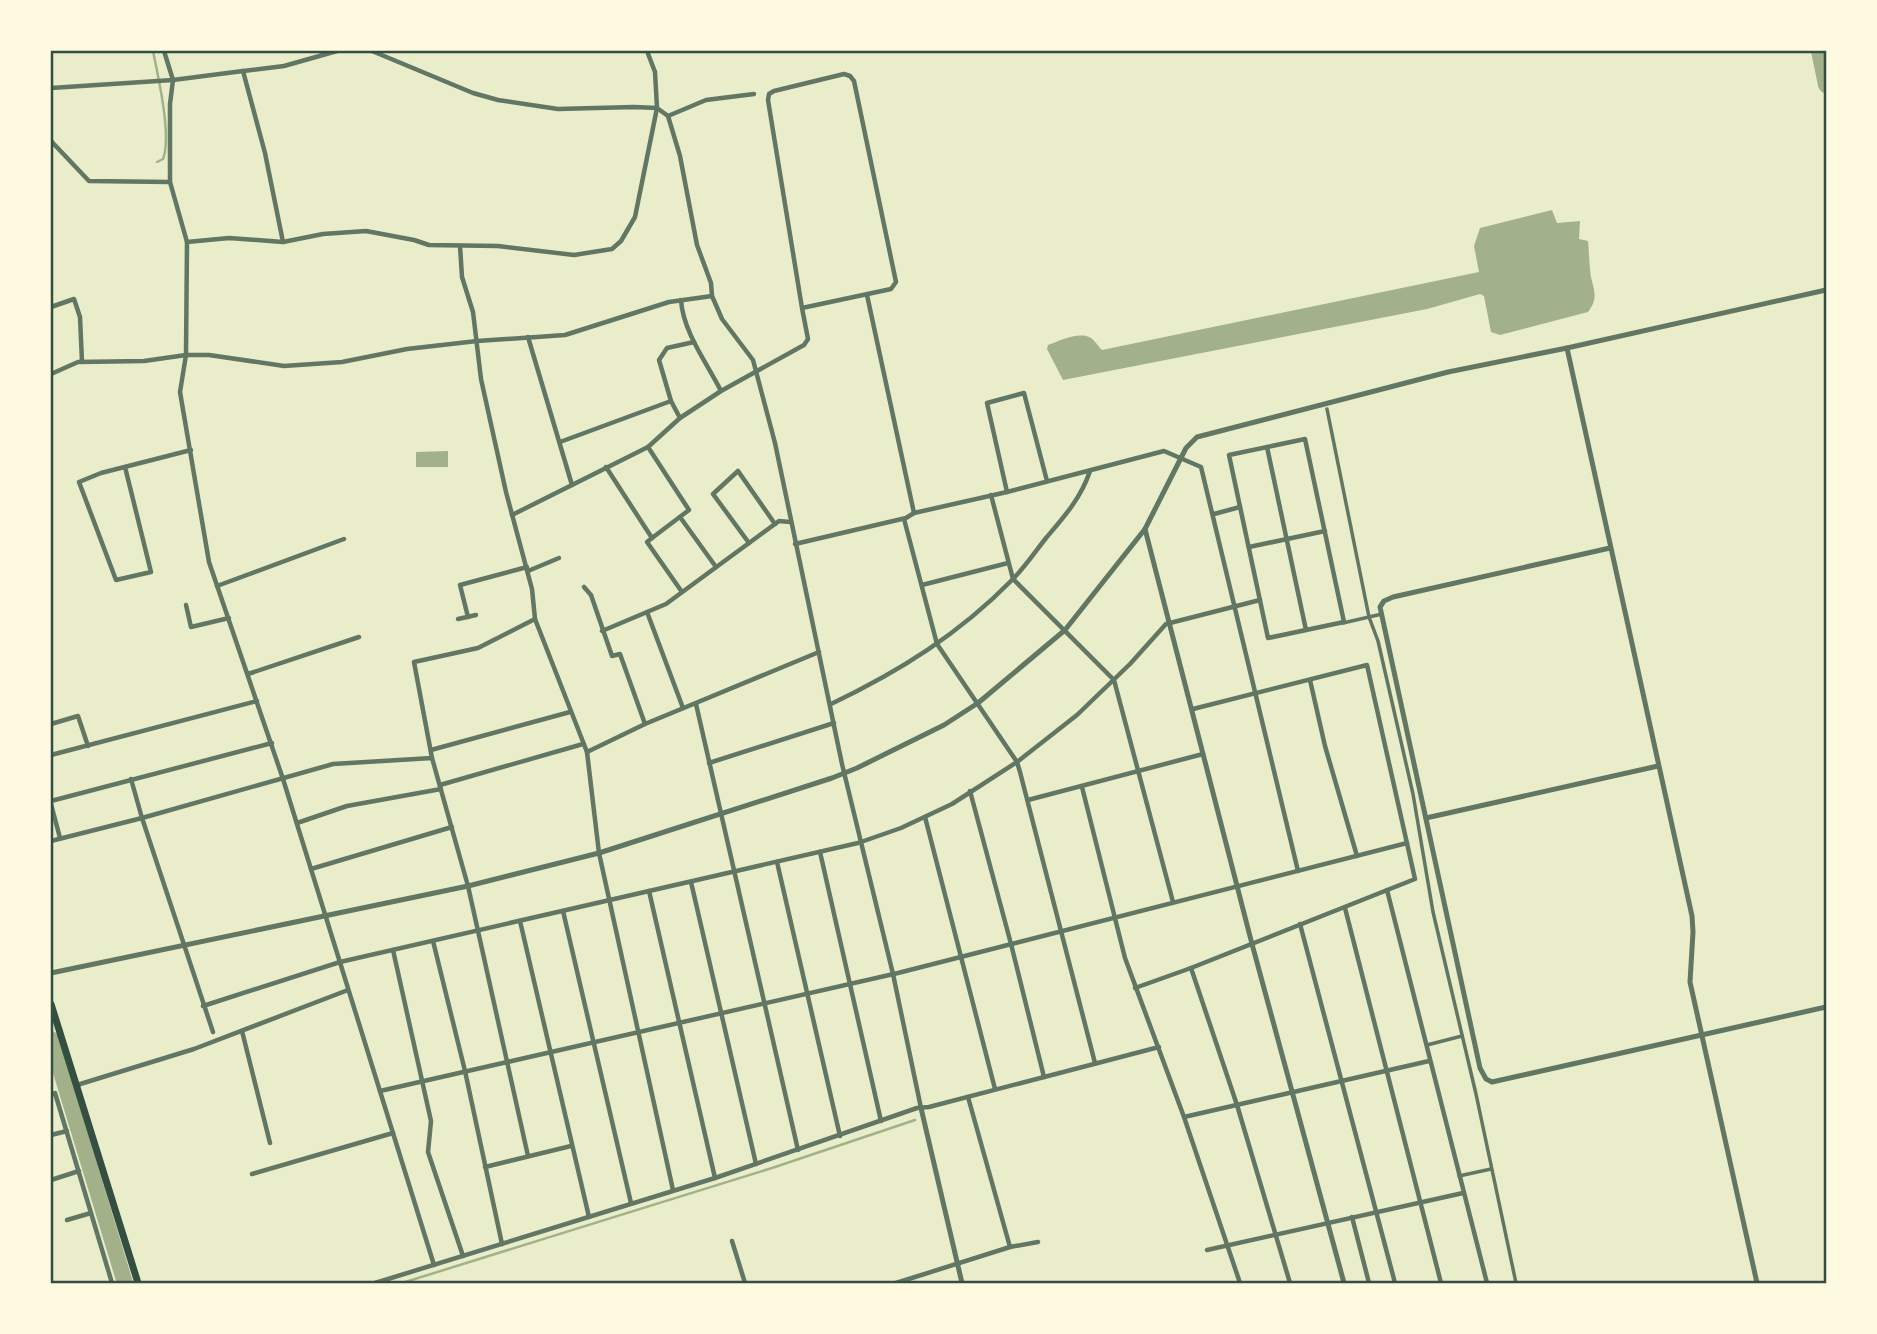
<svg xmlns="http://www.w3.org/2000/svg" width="1877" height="1334" font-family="'Work Sans',sans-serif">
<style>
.water{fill:#a3b18a}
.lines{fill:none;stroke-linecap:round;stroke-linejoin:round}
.stream{stroke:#a3b18a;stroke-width:2.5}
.river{stroke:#a3b18a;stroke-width:16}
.pedestrian{stroke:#617663;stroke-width:3.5}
.minor{stroke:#617663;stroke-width:4.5}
.tertiary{stroke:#617663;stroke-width:5}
.primary{stroke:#344e41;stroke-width:7}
.neatline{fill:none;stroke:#344e41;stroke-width:2.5}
</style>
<rect width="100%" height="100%" fill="#e9edc9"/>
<g class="water">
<path d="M1552 210 1557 223 1580 221 1579 239 1588 241C1589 250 1589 260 1590 269 1591 287 1601 295 1588 312L1500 335 1491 332 1484 296 1480 294 1427 309 1063 380 1047 349 1048 345C1059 341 1077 332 1089 337 1094 339 1098 346 1102 350L1479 272 1474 246 1480 228Z"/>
<path d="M448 451V467H416V452Z"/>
</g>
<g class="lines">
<g class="stream">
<path d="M153 51C158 76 172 136 163 159L157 162"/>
<path d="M402 1283 772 1168 915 1120"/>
</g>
<g class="river">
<path d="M1819 51 1826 85"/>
<path d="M51 1039 125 1283"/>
</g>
<g class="pedestrian">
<path d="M1327 409 1369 617 1378 641 1413 794 1433 912 1476 1094 1516 1283"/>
<path d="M1343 623 1382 614"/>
<path d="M1427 1045 1462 1036"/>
<path d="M1459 1176 1491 1169"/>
</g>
<g class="minor">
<path d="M164 51 173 80 170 104V182L187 242 186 355 180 392 209 562 283 779 434 1265"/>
<path d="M372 51 473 93 498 100 558 109 634 107 657 108 668 116 680 156 697 245 711 283 712 296 722 319 753 360 775 443 842 764 893 974 921 1108"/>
<path d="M243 71 265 153 283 242"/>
<path d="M51 88 173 80 243 71 284 66 337 51"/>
<path d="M668 116 706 100 754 94"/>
<path d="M51 141 89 181 170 182"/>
<path d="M187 242 229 238 283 242 323 234 366 231 414 240 429 245 498 246 574 255 612 249 621 241 635 217 657 108 655 72 647 51"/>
<path d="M460 246 462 277 473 312 481 379 506 492 532 589 535 619 587 752 599 853 673 1190"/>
<path d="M867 295 914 513"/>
<path d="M681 300C683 332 707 363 721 391"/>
<path d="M51 307 74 299 80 317 82 362"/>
<path d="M528 337 572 485"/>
<path d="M51 374 78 362 144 361 186 355H209L284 366 342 362 407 349 477 341 565 335 669 302 712 296"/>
<path d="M680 418 671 401 659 360 667 348 694 342"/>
<path d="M1305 439 1344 622 1268 638 1229 455Z"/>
<path d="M560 442 671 401"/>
<path d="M1267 447 1306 630"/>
<path d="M125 467 151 572 116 580 79 482 101 473 191 450"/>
<path d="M606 467 652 538 689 510 648 447"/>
<path d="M1007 492 987 403 1024 393 1047 481"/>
<path d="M991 495 1013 579 1114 680 1173 902"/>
<path d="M1214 514 1240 507"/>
<path d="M512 515 648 447 680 418 721 391 804 345 808 339 802 308 768 100 769 94 774 91 844 74 850 76 854 81 896 282 891 289 802 308"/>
<path d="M680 517 716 567"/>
<path d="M904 519 937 644 1017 762 1020 772 1095 1063"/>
<path d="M652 538 647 542 682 592"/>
<path d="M749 543 713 494 738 471 775 524"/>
<path d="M795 544 906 518 914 513 1007 492 1164 451 1201 467 1298 871"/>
<path d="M1249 547 1325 531"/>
<path d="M528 571 559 558"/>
<path d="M922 585 1008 563"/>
<path d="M217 586 344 539"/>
<path d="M584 587 591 595 612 656 620 654 645 724"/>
<path d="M186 605 191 627 229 618"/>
<path d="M647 612 683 708"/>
<path d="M468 617 460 585 527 567"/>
<path d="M458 619 476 615"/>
<path d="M602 631 666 604 779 521 790 522"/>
<path d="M248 674 359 637"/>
<path d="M1310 680 1325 746 1357 856"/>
<path d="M696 704 798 1150"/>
<path d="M831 704C900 671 959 634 1012 580 1025 567 1035 552 1046 538 1064 517 1081 498 1090 471"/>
<path d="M51 724 78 716 88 746"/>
<path d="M431 750 570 712"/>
<path d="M587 752 645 724 819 652"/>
<path d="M51 755 257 701"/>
<path d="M709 763 834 723"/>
<path d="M131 779 142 818 213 1032"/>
<path d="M440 785 583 744"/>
<path d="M1082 787 1125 958 1184 1117 1240 1283"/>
<path d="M970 791 1011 944 1044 1077"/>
<path d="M1028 800 1203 754"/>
<path d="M51 801 272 743"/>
<path d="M51 804 60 838"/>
<path d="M925 817 995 1089"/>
<path d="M297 823 347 806 441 789"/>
<path d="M51 841 142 818 333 764 432 758"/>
<path d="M820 852 881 1121"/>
<path d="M777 862 840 1136"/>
<path d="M311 869 452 827"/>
<path d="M691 882 756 1164"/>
<path d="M1387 890 1487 1283"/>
<path d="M649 891 715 1178"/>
<path d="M1345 908 1441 1283"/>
<path d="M563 911 631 1203"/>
<path d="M520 921 589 1217"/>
<path d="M1300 924 1395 1283"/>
<path d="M433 941 465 1071 502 1244"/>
<path d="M393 950 431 1121 428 1152 463 1256"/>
<path d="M1191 968 1237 1105 1290 1283"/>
<path d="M1135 988 1191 968 1415 879 1367 665 1193 709"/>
<path d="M203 1006 340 962 858 843 901 828 952 804 1017 762 1077 715 1130 664 1166 624 1260 600"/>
<path d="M242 1031 270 1143"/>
<path d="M77 1085 194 1049 348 990"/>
<path d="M380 1091 898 973 1407 843"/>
<path d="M51 1095 55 1093 112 1283"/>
<path d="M1184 1117 1429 1061"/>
<path d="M51 1135 67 1131"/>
<path d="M528 1156 468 886 432 758 414 662 478 648 535 619"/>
<path d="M485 1167 571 1146"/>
<path d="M252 1174 393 1133"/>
<path d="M51 1180 79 1171"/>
<path d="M1352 1217 1369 1283"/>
<path d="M67 1220 91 1213"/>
<path d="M732 1241 745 1283"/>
<path d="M1010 1247 1038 1242"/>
<path d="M1207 1250 1463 1193"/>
<path d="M375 1283 715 1178 917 1108 929 1107 1159 1047"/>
<path d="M896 1283 1010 1247 968 1097"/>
</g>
<g class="tertiary">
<path d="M1567 348 1692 916 1693 932 1690 982 1757 1283"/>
<path d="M1145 529 1252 944 1344 1283"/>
<path d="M1610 548 1393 597 1384 601 1380 607 1480 1068 1486 1079 1492 1082 1826 1007"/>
<path d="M1426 818 1658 766"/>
<path d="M51 973 468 886 599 853 832 778 857 768 944 725 978 703 1065 630 1145 529 1186 448 1197 437 1448 372 1567 348 1826 290"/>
<path d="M921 1108 962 1283"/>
</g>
<path class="primary" d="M51 1004 138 1283"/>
</g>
<rect width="1877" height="1334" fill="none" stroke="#fefae0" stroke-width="105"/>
<rect x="52" y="52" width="1773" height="1230" class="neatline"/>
</svg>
